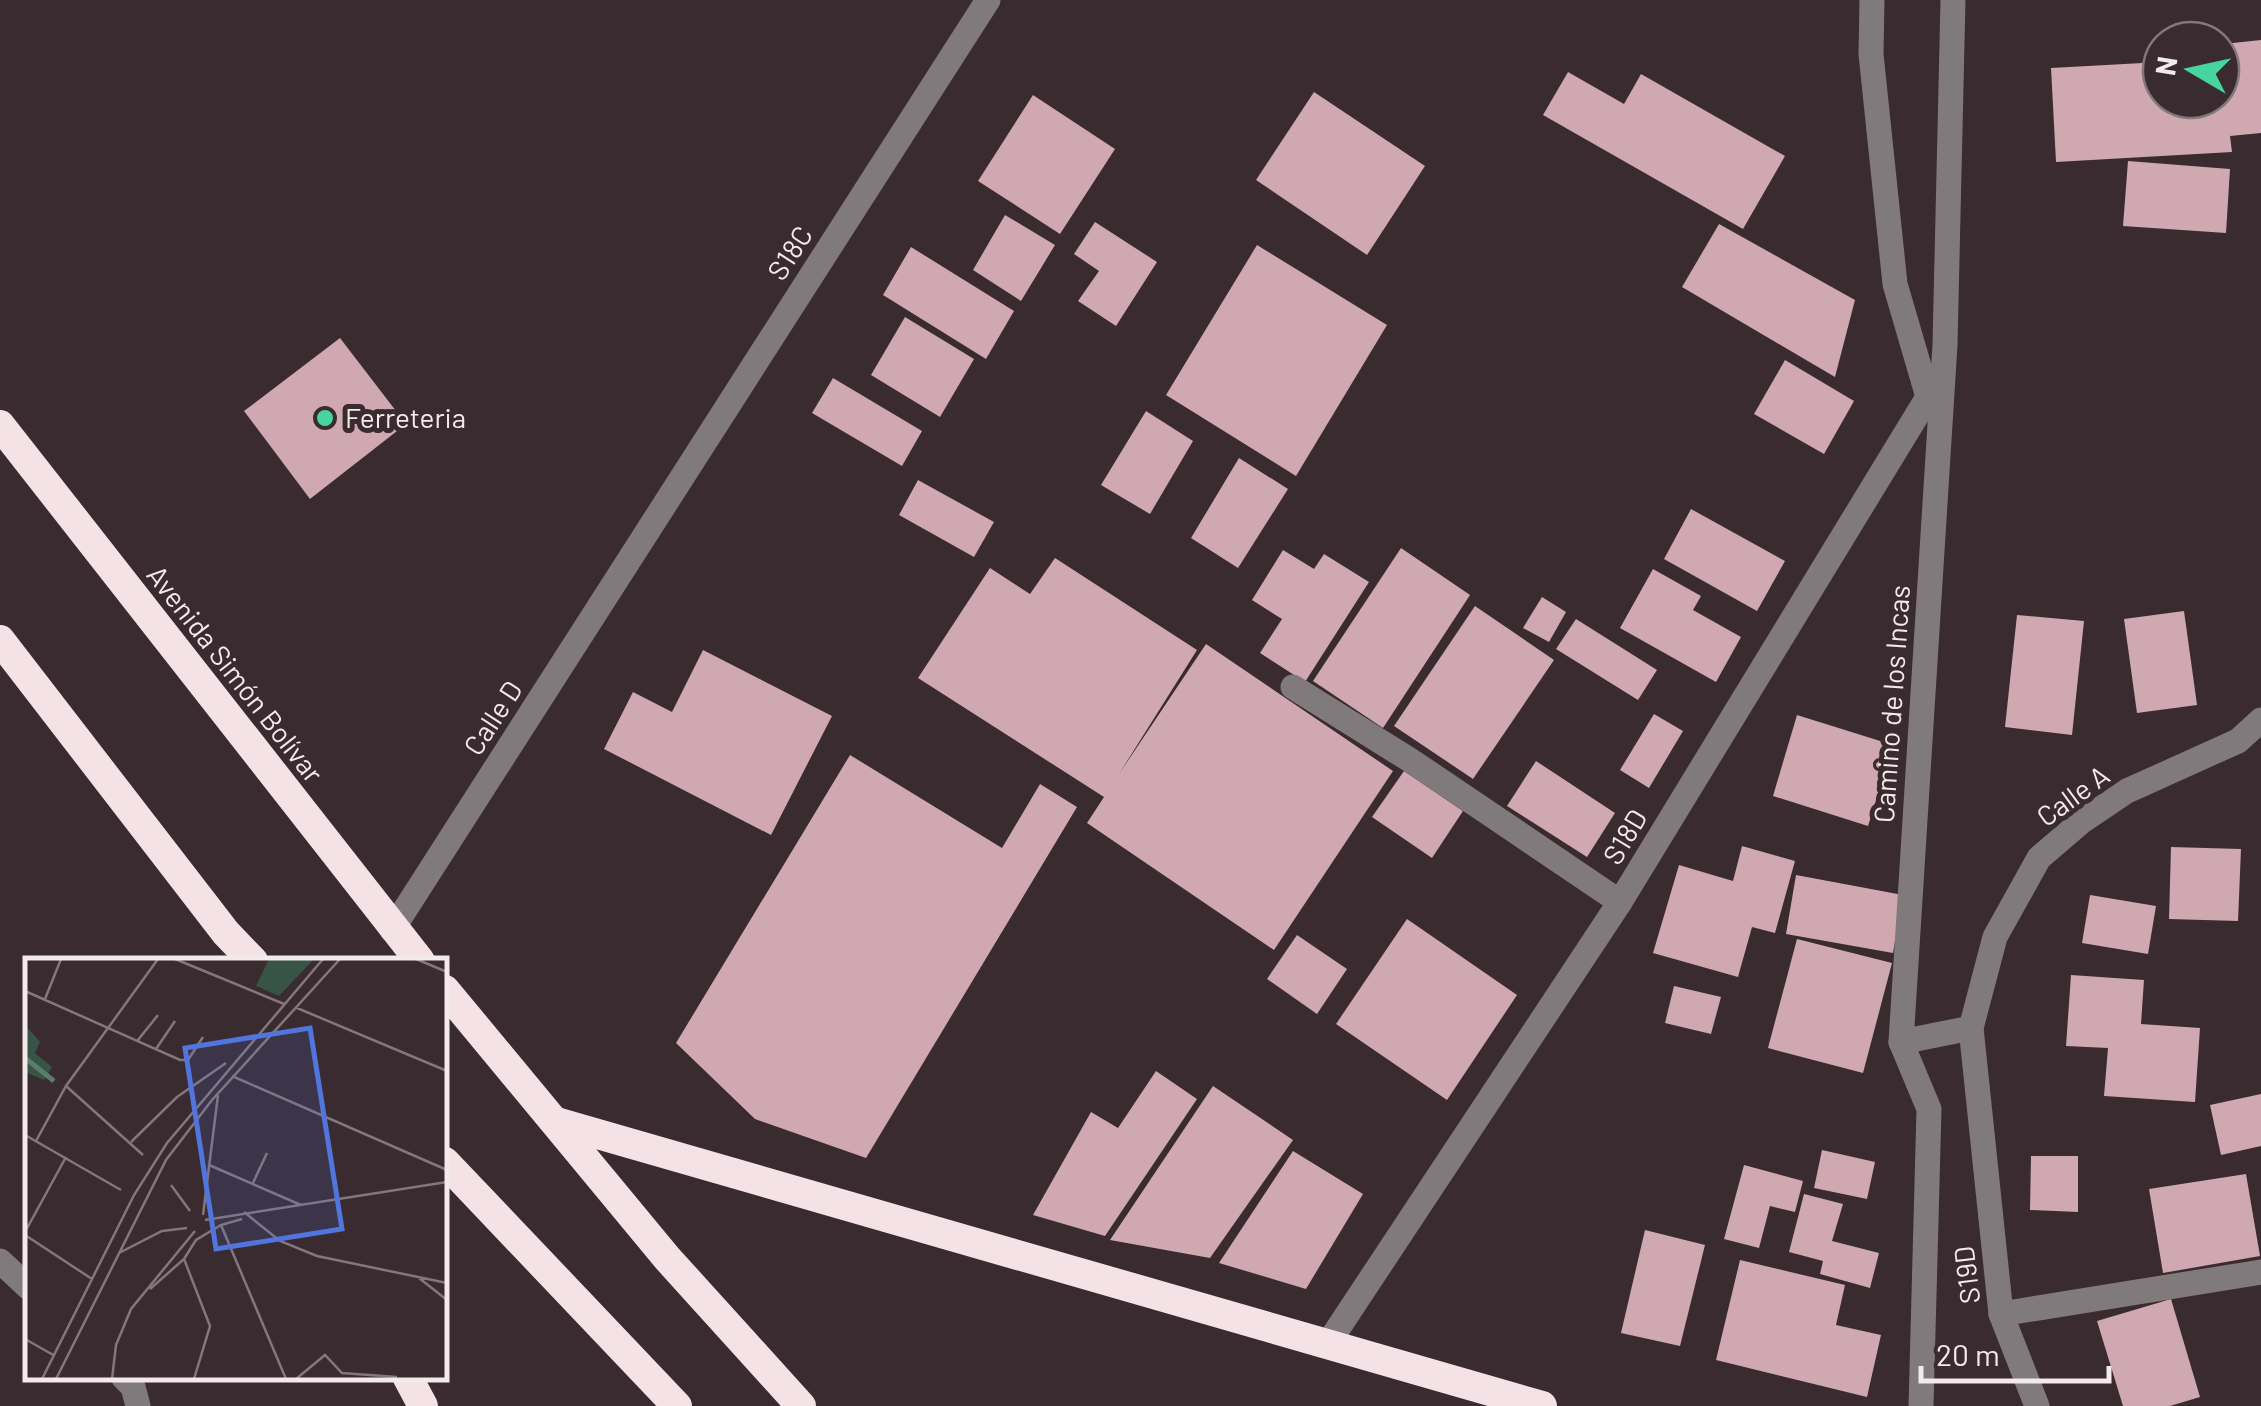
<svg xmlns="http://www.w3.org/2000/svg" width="2261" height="1406" font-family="Barlow,sans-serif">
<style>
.building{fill:#cfa8b1}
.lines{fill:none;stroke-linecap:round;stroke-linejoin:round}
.minor{stroke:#817a7c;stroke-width:25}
.highway{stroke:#f4e2e6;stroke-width:30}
.poi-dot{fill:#47d49e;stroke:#392b2f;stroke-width:4}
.labels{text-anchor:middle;stroke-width:10;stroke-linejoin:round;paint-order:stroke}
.street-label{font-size:28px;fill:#f3eaec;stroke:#392b2f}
.poi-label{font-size:28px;fill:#f3eaec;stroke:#392b2f;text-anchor:start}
.inset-river{fill:none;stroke:#597c6b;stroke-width:5}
.inset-road{fill:none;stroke:#83777b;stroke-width:2.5}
.view{fill:#5275dd;fill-opacity:0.15;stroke:#5275dd;stroke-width:5}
.inset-edge{fill:none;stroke:#f3eaec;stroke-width:5}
</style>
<rect width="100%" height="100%" fill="#392b2f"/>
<g class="building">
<path d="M2261 40V133L2230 136 2232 152 2056 162 2051 68 2161 62V100H2221L2223 44Z"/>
<path d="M1568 72 1624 104 1641 74 1785 156 1743 229 1543 115Z"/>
<path d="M1314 92 1425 166 1367 255 1256 180Z"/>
<path d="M1033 95 1115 149 1060 234 978 181Z"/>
<path d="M2128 161 2230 169 2226 233 2123 226Z"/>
<path d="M1005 215 1055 245 1021 301 973 270Z"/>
<path d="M1095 222 1157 262 1116 326 1078 301 1099 271 1074 254Z"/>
<path d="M1719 224 1855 300 1835 377 1682 287Z"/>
<path d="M1257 245 1387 325 1296 476 1166 395Z"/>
<path d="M911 247 1014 311 986 359 883 295Z"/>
<path d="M905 317 974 359 940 417 871 375Z"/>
<path d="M340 338 406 424 310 499 244 411Z"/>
<path d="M1785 360 1854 401 1824 454 1754 414Z"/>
<path d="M833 378 922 431 902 466 812 413Z"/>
<path d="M1146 411 1193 441 1150 514 1101 485Z"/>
<path d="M1239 458 1288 489 1238 568 1191 538Z"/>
<path d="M918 480 994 522 974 557 899 515Z"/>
<path d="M1691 509 1785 561 1757 611 1664 559Z"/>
<path d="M1401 548 1470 595 1383 728 1313 681Z"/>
<path d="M1283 550 1314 569 1324 554 1369 582 1305 682 1260 653 1282 619 1252 600Z"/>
<path d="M1055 558 1197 650 1119 774 1206 644 1393 771 1274 950 1087 823 1104 797 918 678 990 568 1030 594Z"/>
<path d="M1653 569 1701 596 1693 610 1741 637 1716 682 1620 628Z"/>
<path d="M1542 597 1566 612 1549 642 1523 628Z"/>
<path d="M1475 606 1554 660 1473 779 1394 726Z"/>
<path d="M2184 611 2197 705 2137 713 2124 619Z"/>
<path d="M2017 615 2084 621 2072 735 2005 727Z"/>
<path d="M1576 619 1657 670 1638 700 1556 649Z"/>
<path d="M703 650 832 716 771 835 604 749 633 692 672 712Z"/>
<path d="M1654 714 1683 731 1649 788 1620 770Z"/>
<path d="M1797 715 1893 745 1868 826 1773 796Z"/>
<path d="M850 755 1002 848 1040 784 1077 807 866 1158 755 1119 676 1043Z"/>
<path d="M1536 761 1615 813 1587 857 1507 806Z"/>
<path d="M1404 771 1463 811 1432 858 1372 817Z"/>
<path d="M1742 846 1795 861 1775 933 1752 927 1738 977 1653 953 1679 865 1733 881Z"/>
<path d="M2171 847 2241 849 2238 921 2169 919Z"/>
<path d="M1796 875 1903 895 1893 953 1786 934Z"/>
<path d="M2090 895 2156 906 2148 954 2082 943Z"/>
<path d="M1407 919 1517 995 1447 1100 1336 1024Z"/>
<path d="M1297 935 1347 969 1317 1014 1267 979Z"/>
<path d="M1797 939 1892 963 1863 1073 1768 1048Z"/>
<path d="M2071 975 2144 980 2141 1024 2200 1028 2195 1102 2104 1096 2108 1048 2066 1046Z"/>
<path d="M1674 986 1721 997 1711 1034 1665 1023Z"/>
<path d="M1156 1071 1197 1099 1105 1236 1033 1215 1091 1112 1118 1128Z"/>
<path d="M1213 1086 1293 1140 1210 1258 1110 1240Z"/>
<path d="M2261 1094V1146L2221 1155 2210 1105Z"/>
<path d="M1822 1150 1875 1162 1867 1199 1814 1188Z"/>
<path d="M1293 1151 1363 1194 1306 1289 1219 1263Z"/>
<path d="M2031 1156H2078V1212L2030 1210Z"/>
<path d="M1744 1165 1803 1181 1795 1212 1770 1206 1759 1248 1724 1239Z"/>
<path d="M2246 1174 2260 1256 2163 1273 2149 1189Z"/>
<path d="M1804 1194 1843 1204 1832 1241 1879 1253 1870 1288 1820 1274 1823 1261 1789 1252Z"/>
<path d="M1645 1230 1705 1245 1680 1346 1621 1333Z"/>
<path d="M1740 1260 1845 1285 1836 1325 1881 1335 1867 1397 1716 1360Z"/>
<path d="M2171 1299 2200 1397 2170 1406H2123L2097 1321Z"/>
</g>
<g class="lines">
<g class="minor">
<path d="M1872 0 1871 54 1895 284 1928 397"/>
<path d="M1293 687 1410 760 1620 902"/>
<path d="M392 930 988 0"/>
<path d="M1971 1028 2001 1314 2261 1272"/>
<path d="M1901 1042 1971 1028 1995 937 2039 858 2081 822 2127 791 2238 741 2261 720"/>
<path d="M0 1261 28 1287"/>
<path d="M2001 1314 2037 1406"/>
<path d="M1327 1345 1620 902 1928 397 1935 376"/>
<path d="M124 1378 133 1387 138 1406"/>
<path d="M1921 1406 1929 1109 1901 1042 1945 345 1953 0"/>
</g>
<g class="highway">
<path d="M0 425 420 961"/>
<path d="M0 640 226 933 253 961"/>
<path d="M445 990 667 1258 801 1406"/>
<path d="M556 1122 1542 1406"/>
<path d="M445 1162 677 1406"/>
<path d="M408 1378 423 1406"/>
</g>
</g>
<circle class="poi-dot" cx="325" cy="418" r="10"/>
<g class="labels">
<g class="street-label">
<text transform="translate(790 253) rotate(-57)" y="10">S18C</text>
<text transform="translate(235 674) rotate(52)" y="10">Avenida Simón Bolívar</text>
<text transform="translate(1892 704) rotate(-86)" y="10">Camino de los Incas</text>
<text transform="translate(493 718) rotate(-57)" y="10">Calle D</text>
<text transform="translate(2073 796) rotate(-36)" y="10">Calle A</text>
<text transform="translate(1625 837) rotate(-59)" y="10">S18D</text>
<text transform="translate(1967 1275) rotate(-97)" y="10">S19D</text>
</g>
<g class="poi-label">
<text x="345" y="428">Ferreteria</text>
</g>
</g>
<g transform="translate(25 958)">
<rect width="422" height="422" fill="#392b2f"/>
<path d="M244 1H289L254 38 231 28ZM0 67 15 84 10 95 27 109 19 122 0 114Z" fill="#375446"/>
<path class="inset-river" d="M0 100 29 123"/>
<path class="inset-road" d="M150 1 259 46M391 1 422 14M0 33 155 102H163L178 79M20 41 36 1M272 50 422 113M113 82 133 57M131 91 150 63M207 118 422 212M41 128 118 197M0 177 96 232M11 183 41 128 133 1M106 184 152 139 201 105M184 207 276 247M146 227 165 253M227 227 242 195M219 254 255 283 292 298 422 325M178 257 193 137M217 261 196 267 261 421M180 262 422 224M0 274 41 199M0 277 67 321M94 295 137 273 162 270M394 320 422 342M125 331 159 301M0 381 30 398M17 421 109 237 142 185 298 1M31 421 141 202 187 142 315 1M87 421 91 387 106 351 170 273M169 421 185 368 159 301 171 282 196 267M271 421 300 397 317 415 372 419"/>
<path class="view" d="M285 70 317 271 191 291 160 90Z"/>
<rect width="422" height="422" class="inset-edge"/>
</g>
<g transform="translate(2191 70) rotate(279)"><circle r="48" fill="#392b2f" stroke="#83777b" stroke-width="2.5"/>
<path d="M0-8L18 38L0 25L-18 38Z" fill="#47d49e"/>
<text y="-15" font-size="28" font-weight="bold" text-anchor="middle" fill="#f3eaec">N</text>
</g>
<path d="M1921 1366v15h188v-15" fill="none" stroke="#f3eaec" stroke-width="5"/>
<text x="1936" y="1366" font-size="30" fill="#f3eaec" stroke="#392b2f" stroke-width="8" paint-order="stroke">20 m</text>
</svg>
